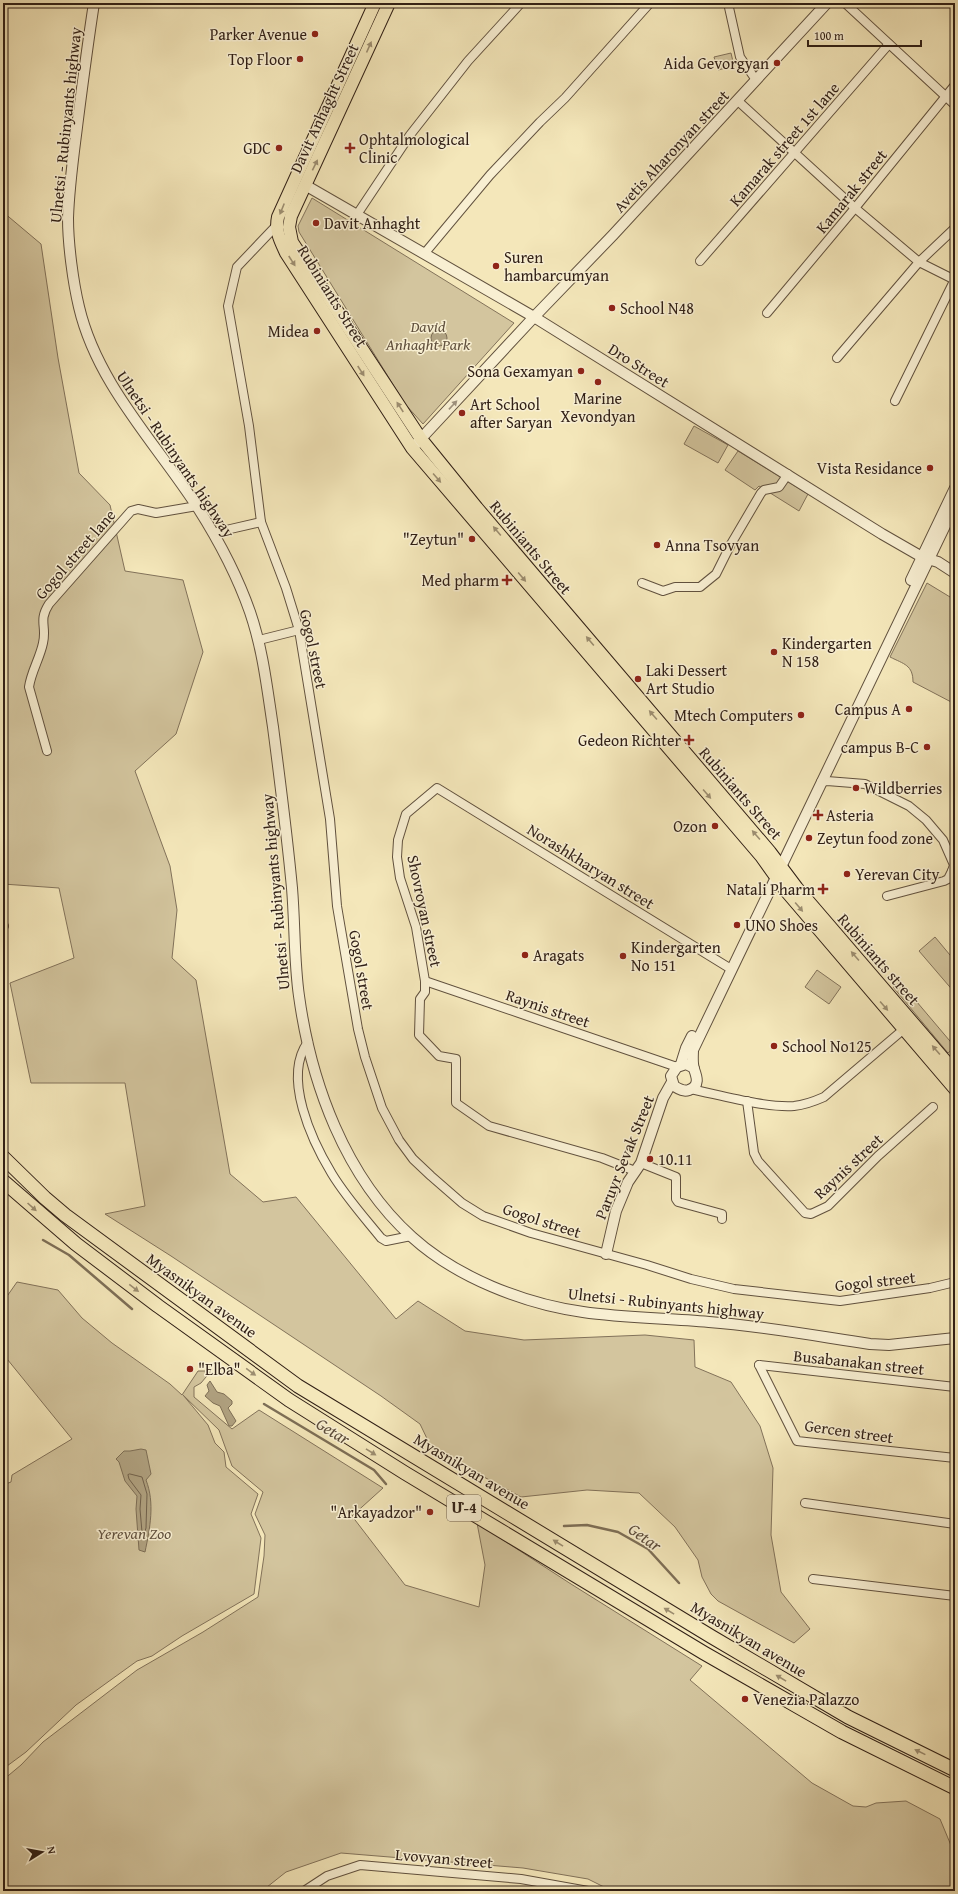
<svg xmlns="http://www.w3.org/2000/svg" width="958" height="1894" font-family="'Gentium Book Plus','Noto Serif Armenian',serif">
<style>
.green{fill:#d3c59e;stroke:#82725a}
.water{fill:#b1a382;stroke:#7d6e56}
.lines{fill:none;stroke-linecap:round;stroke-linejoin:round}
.shore{stroke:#70614c;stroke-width:1}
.stream{stroke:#7d6e56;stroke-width:2.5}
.minor-casing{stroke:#61513e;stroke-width:10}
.tertiary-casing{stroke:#61513e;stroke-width:12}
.primary-casing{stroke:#301f15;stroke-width:14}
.trunk-casing{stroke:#301f15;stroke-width:15}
.minor{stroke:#f8efd2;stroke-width:8}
.tertiary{stroke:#f8efd2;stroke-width:10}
.primary{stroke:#f4e7ba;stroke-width:12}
.trunk{stroke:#f4e7ba;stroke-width:13}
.oneway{fill:#9c8d70}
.oneway2{fill:#9e917d}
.poi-dot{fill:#8f2418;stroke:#f8efd2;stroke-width:1.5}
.labels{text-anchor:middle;stroke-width:3;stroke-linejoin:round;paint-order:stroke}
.shield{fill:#f8efd2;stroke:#6c5d4e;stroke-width:1}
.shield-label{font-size:15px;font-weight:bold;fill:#301f15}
.poi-label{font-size:16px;fill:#301f15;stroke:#f8efd2;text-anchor:start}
.street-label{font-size:16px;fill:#301f15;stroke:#f8efd2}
.park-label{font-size:16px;font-style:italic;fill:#61513e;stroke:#f8efd2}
.water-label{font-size:17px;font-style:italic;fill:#5d4d3b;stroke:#f8efd2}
</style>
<rect width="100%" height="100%" fill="#f4e7ba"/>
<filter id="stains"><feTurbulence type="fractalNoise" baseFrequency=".005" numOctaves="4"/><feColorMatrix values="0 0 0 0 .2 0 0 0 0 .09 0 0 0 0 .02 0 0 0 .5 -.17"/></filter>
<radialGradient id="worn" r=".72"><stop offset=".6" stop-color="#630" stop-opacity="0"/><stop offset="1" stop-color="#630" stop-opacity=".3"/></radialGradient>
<g class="green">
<path d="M731 53 734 66 718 70 714 57Z"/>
<path d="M312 198 514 323 423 424 405 404 299 232 298 226Z"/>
<path d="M3 212 41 244 58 358 79 473 110 505 125 571 183 580 203 652 176 734 135 771 170 866 177 910 172 958 196 980 230 1174 263 1202 296 1197 396 1319 418 1301 465 1331 524 1340 645 1335 694 1340 695 1367 731 1382 760 1426 773 1468 771 1535 781 1592 810 1629 794 1643 718 1601 711 1594 702 1577 698 1560 675 1527 639 1493 587 1490 521 1497 432 1449 420 1424 381 1396 171 1256 105 1214 145 1206 125 1083H31L10 983 74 958 59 888 3 884Z"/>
<path d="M694 426 728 445 718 463 684 444Z"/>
<path d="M738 451 808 494 799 511 759 486 755 490 725 470Z"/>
<path d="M927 583 955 600V704L913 682C913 665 904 664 890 657Z"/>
<path d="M935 937 955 961V993L919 951Z"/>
<path d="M817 970 841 987 829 1004 805 987Z"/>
<path d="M900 982 955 1047 948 1053 893 987Z"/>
<path d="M17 1282 58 1290 82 1318 112 1343 170 1384 182 1395 198 1371H211L201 1383 194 1387V1397L232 1429 259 1410 383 1488 352 1516 405 1585 479 1607 485 1565 477 1523 571 1584 702 1666 690 1680 812 1783 853 1806 866 1807 876 1803 906 1801 940 1819 955 1855V1891H612L588 1879 523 1868 341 1853 286 1872 262 1891H3V1780L21 1765 43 1742 137 1670 203 1632 258 1597 264 1556 265 1535 255 1514 263 1492 232 1466 219 1430 183 1395 208 1425 215 1443 224 1452 226 1467 258 1494 251 1514 261 1538 254 1594 182 1636 152 1656 137 1661 76 1705 26 1752 3 1769V1485L11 1482 12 1475 72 1439 3 1354V1302Z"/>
</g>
<g class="water">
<circle cx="439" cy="338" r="8"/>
<path d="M210 1381 217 1392 224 1394 232 1401V1404L228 1408 236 1421 232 1426H229L220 1406 213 1403 205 1396 209 1391 207 1385Z"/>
<path d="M141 1449 146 1450 151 1474 146 1480C155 1503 150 1528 145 1552L139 1550 136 1509 137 1496 125 1481 119 1462 116 1459 124 1451H130Z"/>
</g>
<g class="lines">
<path class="shore" d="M130 1474 142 1477 147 1494 146 1528 144 1534 142 1532 140 1509 141 1495 129 1479 128 1475Z"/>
<g class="stream">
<path d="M43 1240 69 1255 132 1309"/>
<path d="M264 1404 374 1470 386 1484"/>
<path d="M564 1526 587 1525 618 1532 648 1549 679 1583"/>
</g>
<defs>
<g id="minor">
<path d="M728 3 740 57 756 80"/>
<path d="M845 3 955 105"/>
<path d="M738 101 855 208 919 262 955 280"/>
<path d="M356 216 410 135 468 61 521 3"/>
<path d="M276 226 237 267 228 306 249 426 261 522 286 588 299 630 330 819 337 906 358 1029 365 1057 382 1108 399 1140 413 1159 431 1176 462 1203 483 1216 531 1233 647 1265 691 1279 734 1289 840 1301 930 1288 955 1282"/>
<path d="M424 254 490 175 540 122 565 98 650 3"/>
<path d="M700 261 889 44"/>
<path d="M767 313 855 208 955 85"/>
<path d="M837 358 919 262 955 228"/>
<path d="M895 401 955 279"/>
<path d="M213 533 261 522"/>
<path d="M642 583 663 591 675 587H700L716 574 731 544 761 493 764 490 779 487 788 474"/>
<path d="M259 640 299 630"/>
<path d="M47 751 29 687C31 672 40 658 43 643 47 626 38 621 49 604L131 511 138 509 156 513 197 506"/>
<path d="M821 782 827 781 865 784 909 806 926 820 943 840 954 865 952 871"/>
<path d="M887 896 944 881 948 879 952 871 955 870"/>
<path d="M3 926H4"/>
<path d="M425 981 677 1067"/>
<path d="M308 1042C282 1077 312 1141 332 1174 346 1197 364 1217 381 1238L386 1241 411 1236"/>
<path d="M690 1089C720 1095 765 1108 794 1106 804 1105 815 1101 824 1097L904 1029"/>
<path d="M747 1101 754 1153 758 1161 805 1213 811 1214 828 1206 878 1156 933 1107"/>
<path d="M641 1163 676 1177V1199L678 1202 722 1214V1219"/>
<path d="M635 1171 602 1158 489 1126 456 1103V1059L439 1056 419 1035 420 999 425 992V981L416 927 400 878 397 857 398 840 406 814 437 788 731 969"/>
<path d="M759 1365 797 1441 955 1458"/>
<path d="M759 1365 955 1387"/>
<path d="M805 1503 955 1524"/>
<path d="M813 1579 955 1596"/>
<path d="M304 1891 327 1876 360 1865 521 1879 588 1891"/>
</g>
<g id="tertiary">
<path d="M94 3C88 42 83 80 78 119 74 152 69 185 68 218 68 244 73 282 79 307 97 384 156 443 198 508 219 541 237 575 250 612 263 650 267 688 273 727 280 781 287 834 292 888 295 924 294 961 299 996 311 1083 345 1177 412 1237 456 1277 524 1304 583 1312 624 1318 667 1318 709 1322 763 1326 816 1336 870 1344L889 1345 955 1338"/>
<path d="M305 185 534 317 882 534 922 557 938 562 955 573"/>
<path d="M416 444 534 317 613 235 827 3"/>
<path d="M911 580 955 488"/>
<path d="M681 1064 686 1048 692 1036"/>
<path d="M694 1068 686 1064 677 1067 671 1076 674 1086C679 1089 683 1092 689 1090 700 1086 697 1077 694 1069 692 1063 693 1055 693 1050L955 505"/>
<path d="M606 1254 616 1211 628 1182 641 1163 663 1098 672 1082"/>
</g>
<g id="primary">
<path d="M375 3 278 217C275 231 280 240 286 253L412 448 761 856 786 891 955 1089"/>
<path d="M389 3 291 216 289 227 292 242 421 439 477 508 770 852 797 888 955 1072"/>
</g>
<g id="trunk">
<path d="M3 1157 45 1198 65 1215 298 1386 712 1637 848 1717 955 1770"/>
<path d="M3 1181 76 1244 158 1306 289 1400 405 1473 704 1653 842 1732 955 1788"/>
</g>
</defs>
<use href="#minor" class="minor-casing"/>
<use href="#tertiary" class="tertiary-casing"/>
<use href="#primary" class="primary-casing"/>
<use href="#trunk" class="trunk-casing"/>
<use href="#minor" class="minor"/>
<use href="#tertiary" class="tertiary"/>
<use href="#primary" class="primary"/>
<use href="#trunk" class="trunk"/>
</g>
<defs><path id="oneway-solid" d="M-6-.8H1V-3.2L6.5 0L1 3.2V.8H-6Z"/></defs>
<g class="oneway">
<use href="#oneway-solid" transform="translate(369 47) rotate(-66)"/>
<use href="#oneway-solid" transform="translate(315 165) rotate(-64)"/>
<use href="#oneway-solid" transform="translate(282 209) rotate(112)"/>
<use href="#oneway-solid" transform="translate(292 261) rotate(57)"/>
<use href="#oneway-solid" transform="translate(361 371) rotate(57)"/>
<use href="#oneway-solid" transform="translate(400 407) rotate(-123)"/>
<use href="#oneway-solid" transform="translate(437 478) rotate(49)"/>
<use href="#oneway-solid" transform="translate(497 531) rotate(-130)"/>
<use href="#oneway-solid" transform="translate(522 577) rotate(50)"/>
<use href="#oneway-solid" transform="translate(590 641) rotate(-130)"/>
<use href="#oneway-solid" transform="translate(653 715) rotate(-131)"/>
<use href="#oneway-solid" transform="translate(707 794) rotate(49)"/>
<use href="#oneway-solid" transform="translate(756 835) rotate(-131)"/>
<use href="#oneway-solid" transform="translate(799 907) rotate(50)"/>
<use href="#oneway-solid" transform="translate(855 956) rotate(-131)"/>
<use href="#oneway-solid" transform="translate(884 1006) rotate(49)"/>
<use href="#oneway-solid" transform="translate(936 1050) rotate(-131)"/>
<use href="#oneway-solid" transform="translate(32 1207) rotate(42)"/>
<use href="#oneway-solid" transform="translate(134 1288) rotate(38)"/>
<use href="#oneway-solid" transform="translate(251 1372) rotate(36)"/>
<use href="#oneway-solid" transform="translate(371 1452) rotate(32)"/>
<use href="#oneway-solid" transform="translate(558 1543) rotate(-148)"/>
<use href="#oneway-solid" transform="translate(669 1611) rotate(-149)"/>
<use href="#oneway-solid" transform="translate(781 1678) rotate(-149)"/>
<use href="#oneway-solid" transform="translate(920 1752) rotate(-154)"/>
</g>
<use class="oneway2" href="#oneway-solid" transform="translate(453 405) rotate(-47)"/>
<g class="poi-dot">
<circle cx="315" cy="34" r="4"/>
<circle cx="300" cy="59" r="4"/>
<circle cx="777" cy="63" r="4"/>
<circle cx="279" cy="148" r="4"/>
<path d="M348 142h4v4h4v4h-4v4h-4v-4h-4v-4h4z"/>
<circle cx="316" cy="223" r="4"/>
<circle cx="496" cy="266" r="4"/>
<circle cx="612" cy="308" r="4"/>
<circle cx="317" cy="331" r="4"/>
<circle cx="581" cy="371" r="4"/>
<circle cx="598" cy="382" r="4"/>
<circle cx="462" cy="413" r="4"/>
<circle cx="930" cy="468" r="4"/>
<circle cx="472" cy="539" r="4"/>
<circle cx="657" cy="545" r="4"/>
<path d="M505 574h4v4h4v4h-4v4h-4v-4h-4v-4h4z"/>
<circle cx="774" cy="652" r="4"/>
<circle cx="638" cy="679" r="4"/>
<circle cx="909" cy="709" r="4"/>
<circle cx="801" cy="715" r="4"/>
<path d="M687 734h4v4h4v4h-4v4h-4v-4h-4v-4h4z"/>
<circle cx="927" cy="747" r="4"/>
<circle cx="856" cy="788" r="4"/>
<path d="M816 809h4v4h4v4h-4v4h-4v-4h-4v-4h4z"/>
<circle cx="715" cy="826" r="4"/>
<circle cx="809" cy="838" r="4"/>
<circle cx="847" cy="874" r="4"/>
<path d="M821 883h4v4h4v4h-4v4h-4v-4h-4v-4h4z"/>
<circle cx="737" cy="925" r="4"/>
<circle cx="525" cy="955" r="4"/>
<circle cx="623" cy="956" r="4"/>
<circle cx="774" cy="1046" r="4"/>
<circle cx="650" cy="1159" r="4"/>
<circle cx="190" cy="1369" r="4"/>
<circle cx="430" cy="1512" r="4"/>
<circle cx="745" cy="1699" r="4"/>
</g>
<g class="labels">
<rect class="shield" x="447" y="1495" width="34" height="26" rx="3"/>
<g class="shield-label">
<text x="464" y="1513">Մ-4</text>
</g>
<g class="poi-label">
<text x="307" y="40" text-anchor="end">Parker Avenue</text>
<text x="292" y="65" text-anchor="end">Top Floor</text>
<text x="769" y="69" text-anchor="end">Aida Gevorgyan</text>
<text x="359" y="145">Ophtalmological<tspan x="359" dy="18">Clinic</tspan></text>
<text x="271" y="154" text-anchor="end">GDC</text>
<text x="324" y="229">Davit Anhaght</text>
<text x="504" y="263">Suren<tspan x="504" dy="18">hambarcumyan</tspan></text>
<text x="620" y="314">School N48</text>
<text x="309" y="337" text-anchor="end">Midea</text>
<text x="573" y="377" text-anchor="end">Sona Gexamyan</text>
<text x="598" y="404" text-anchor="middle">Marine<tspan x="598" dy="18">Xevondyan</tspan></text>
<text x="470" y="410">Art School<tspan x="470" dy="18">after Saryan</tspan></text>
<text x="922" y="474" text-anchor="end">Vista Residance</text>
<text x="464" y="545" text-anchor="end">"Zeytun"</text>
<text x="665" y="551">Anna Tsovyan</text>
<text x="499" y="586" text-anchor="end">Med pharm</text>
<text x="782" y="649">Kindergarten<tspan x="782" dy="18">N 158</tspan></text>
<text x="646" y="676">Laki Dessert<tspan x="646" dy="18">Art Studio</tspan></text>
<text x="901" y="715" text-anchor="end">Campus A</text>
<text x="793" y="721" text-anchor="end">Mtech Computers</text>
<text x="681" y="746" text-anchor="end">Gedeon Richter</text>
<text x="919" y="753" text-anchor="end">campus B-C</text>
<text x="864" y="794">Wildberries</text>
<text x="826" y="821">Asteria</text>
<text x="707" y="832" text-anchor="end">Ozon</text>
<text x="817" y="844">Zeytun food zone</text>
<text x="855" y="880">Yerevan City</text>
<text x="815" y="895" text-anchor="end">Natali Pharm</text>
<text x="745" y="931">UNO Shoes</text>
<text x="631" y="953">Kindergarten<tspan x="631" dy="18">No 151</tspan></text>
<text x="533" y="961">Aragats</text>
<text x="782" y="1052">School No125</text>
<text x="658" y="1165">10.11</text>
<text x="198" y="1375">"Elba"</text>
<text x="422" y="1518" text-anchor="end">"Arkayadzor"</text>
<text x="753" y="1705">Venezia Palazzo</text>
</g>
<g class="street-label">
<text transform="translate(324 108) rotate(-65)" y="6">Davit Anhaght Street</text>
<text transform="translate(65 125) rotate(-84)" y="6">Ulnetsi - Rubinyants highway</text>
<text transform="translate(784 144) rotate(-49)" y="6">Kamarak street 1st lane</text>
<text transform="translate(671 151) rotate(-47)" y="6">Avetis Aharonyan street</text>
<text transform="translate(851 191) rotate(-51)" y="6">Kamarak street</text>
<text transform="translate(333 296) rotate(58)" y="6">Rubiniants Street</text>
<text transform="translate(639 365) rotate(32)" y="6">Dro Street</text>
<text transform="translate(176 454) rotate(56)" y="6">Ulnetsi - Rubinyants highway</text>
<text transform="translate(531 547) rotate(50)" y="6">Rubiniants Street</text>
<text transform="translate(75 554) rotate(-49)" y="6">Gogol street lane</text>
<text transform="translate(314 649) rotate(78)" y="6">Gogol street</text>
<text transform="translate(741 793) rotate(49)" y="6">Rubiniants Street</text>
<text transform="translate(591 866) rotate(32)" y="6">Norashkharyan street</text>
<text transform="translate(275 892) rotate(-95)" y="6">Ulnetsi - Rubinyants highway</text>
<text transform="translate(425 911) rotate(78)" y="6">Shovroyan street</text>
<text transform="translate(879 959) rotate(49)" y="6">Rubiniants street</text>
<text transform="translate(362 970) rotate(80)" y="6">Gogol street</text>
<text transform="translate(548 1008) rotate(19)" y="6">Raynis street</text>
<text transform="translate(624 1157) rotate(-68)" y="6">Paruyr Sevak Street</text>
<text transform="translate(848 1166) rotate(-43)" y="6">Raynis street</text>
<text transform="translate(542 1220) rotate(18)" y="6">Gogol street</text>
<text transform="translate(875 1281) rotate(-6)" y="6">Gogol street</text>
<text transform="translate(202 1295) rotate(36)" y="6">Myasnikyan avenue</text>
<text transform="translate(666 1303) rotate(6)" y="6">Ulnetsi - Rubinyants highway</text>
<text transform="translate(859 1362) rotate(6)" y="6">Busabanakan street</text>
<text transform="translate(849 1431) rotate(8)" y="6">Gercen street</text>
<text transform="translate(472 1471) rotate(31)" y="6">Myasnikyan avenue</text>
<text transform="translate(749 1639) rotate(31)" y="6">Myasnikyan avenue</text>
<text transform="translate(444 1858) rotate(5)" y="6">Lvovyan street</text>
</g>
<g class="park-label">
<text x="428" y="332">David<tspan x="428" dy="18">Anhaght Park</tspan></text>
<text x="134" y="1539">Yerevan Zoo</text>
</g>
<g class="water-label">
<text transform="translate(333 1431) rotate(31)" y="6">Getar</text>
<text transform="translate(645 1537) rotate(35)" y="6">Getar</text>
</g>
</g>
<rect width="958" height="1894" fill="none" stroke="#f4e7ba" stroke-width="16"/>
<rect x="4" y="4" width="950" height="1886" fill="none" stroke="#301f15" stroke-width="2"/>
<rect x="8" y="8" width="942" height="1878" fill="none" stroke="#301f15"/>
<g transform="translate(42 1852) rotate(79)" stroke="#f8efd2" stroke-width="3" paint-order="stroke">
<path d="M0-3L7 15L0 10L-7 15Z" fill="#301f15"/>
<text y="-6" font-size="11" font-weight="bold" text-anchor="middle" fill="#301f15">N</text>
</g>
<path d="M808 40v6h113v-6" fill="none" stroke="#301f15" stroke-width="2"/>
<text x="814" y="40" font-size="12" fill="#301f15" stroke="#f8efd2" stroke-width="3" paint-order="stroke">100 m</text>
<rect width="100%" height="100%" filter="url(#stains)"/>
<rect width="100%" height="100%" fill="url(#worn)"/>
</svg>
